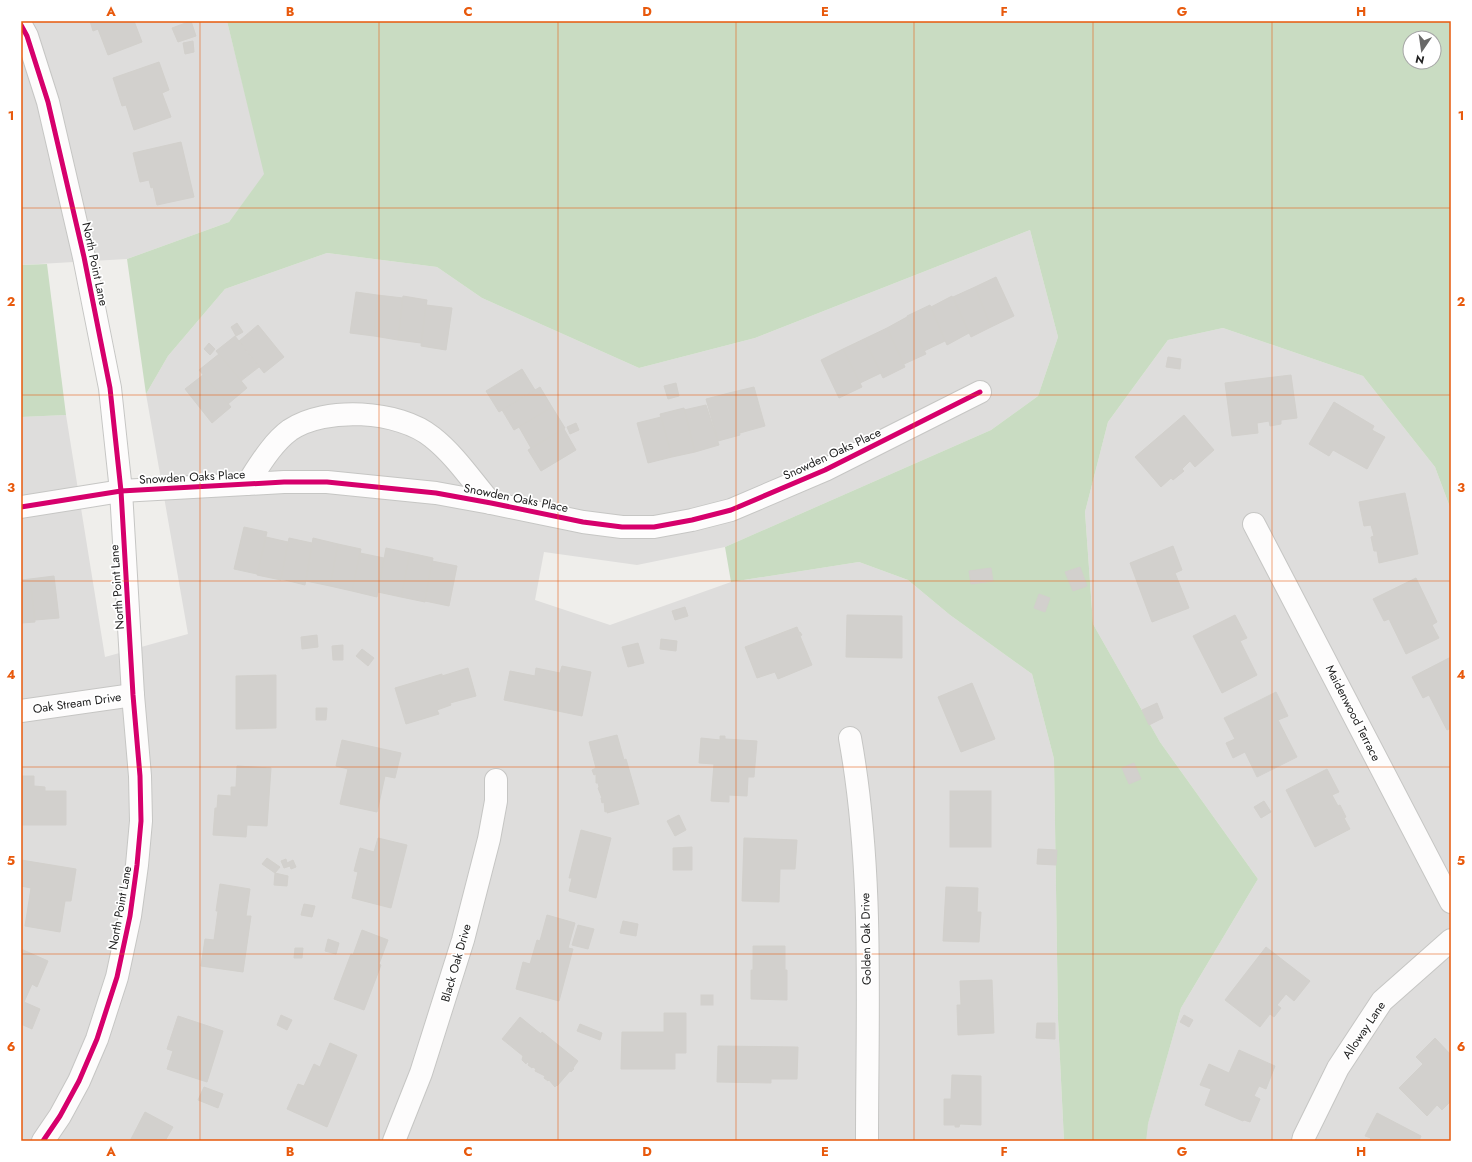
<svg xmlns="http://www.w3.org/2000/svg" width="1472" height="1162" font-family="Jost,sans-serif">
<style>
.residential{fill:#dedddc}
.forest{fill:#c9dcc2;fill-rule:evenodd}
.building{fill:#d2d0cd;stroke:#d2d0cc}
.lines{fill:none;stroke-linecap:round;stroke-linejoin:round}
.minor-casing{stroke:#c6c6c4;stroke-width:24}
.minor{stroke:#fdfcfc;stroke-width:22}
.cycleway-casing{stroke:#fff;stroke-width:8}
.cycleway{stroke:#d6006c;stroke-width:5}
.grid{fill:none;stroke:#e8590c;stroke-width:1;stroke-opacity:0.55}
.labels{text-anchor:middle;stroke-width:3.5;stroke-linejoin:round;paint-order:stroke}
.street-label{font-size:12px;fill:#212121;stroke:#fff}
.neatline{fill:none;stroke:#e8590c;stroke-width:1.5}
.grid-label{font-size:13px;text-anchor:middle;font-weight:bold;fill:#e8590c}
</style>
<rect width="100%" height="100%" fill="#efeeeb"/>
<g class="residential">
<path d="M21 21H227L265 174 229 222 127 259 21 265Z"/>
<path d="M1030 230 1058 337 1038 396 991 430 725 547 637 565 544 552 535 600 610 625 731 582 859 562 908 580 950 615 1032 674 1054 759 1058 1019 1064 1141H21V417L66 415 105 657 188 634 146 394 168 356 225 289 327 253 437 267 482 298 639 368 755 338Z"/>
<path d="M1223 328 1363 376 1435 467 1451 510V1141H1143L1181 1008 1258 879 1160 742 1093 624 1085 512 1108 422 1168 340Z"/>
</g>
<g class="forest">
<path d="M227 21H1451V510L1435 467 1363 376 1223 328 1168 340 1108 422 1085 512 1093 624 1160 742 1258 879 1181 1008 1148 1124 1146 1141H1064L1058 1019 1054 759 1032 674 950 615 908 580 859 562 731 582 725 547 991 430 1038 396 1058 337 1030 230 755 338 639 368 482 298 437 267 327 253 225 289 168 356 146 394 127 259 229 222 264 174ZM1410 38H1434V62H1410Z"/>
<path d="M47 264 66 415 21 417V265Z"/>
</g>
<g class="building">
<path d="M90 21H134L142 42 108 55 98 29 93 31Z"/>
<path d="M191 21 196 36 178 42 172 28Z"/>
<path d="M193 41 194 52 185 54 183 43Z"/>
<path d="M159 62 169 90 162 93 171 117 134 130 126 105 122 106 113 78Z"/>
<path d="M181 142 194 197 157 205 153 187 151 188 149 180 140 182 133 153Z"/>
<path d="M996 277 1014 316 991 327 975 287Z"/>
<path d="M975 287 991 327 971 337 953 297Z"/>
<path d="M356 292 377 295 374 336 350 333Z"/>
<path d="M377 295 403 298 398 340 374 336Z"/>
<path d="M403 296 427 300 421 343 398 340Z"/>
<path d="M952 296 969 333 947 345 931 307Z"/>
<path d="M426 305 452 308 446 350 421 346Z"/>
<path d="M930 305 945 341 924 351 907 316Z"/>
<path d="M907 317 926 354 904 364 887 328Z"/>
<path d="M237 323 243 332 236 336 231 327Z"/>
<path d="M258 325 284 357 264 373 239 341Z"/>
<path d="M887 328 905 367 883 378 864 339Z"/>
<path d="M235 336 259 367 241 381 216 351Z"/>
<path d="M864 339 881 373 860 383 843 349Z"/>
<path d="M209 343 215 349 210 355 204 349Z"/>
<path d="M843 349 862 387 839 398 821 360Z"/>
<path d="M219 354 247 388 228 404 199 370Z"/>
<path d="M1168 357 1181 359 1180 369 1166 367Z"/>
<path d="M522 369 535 390 499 412 486 391Z"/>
<path d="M203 375 231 407 212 423 185 389Z"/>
<path d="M1291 375 1297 418 1281 420V424L1270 426 1269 421 1257 423 1258 433 1232 436 1225 383Z"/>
<path d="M676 383 679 396 668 399 664 386Z"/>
<path d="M540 387 552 407 514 430 502 410Z"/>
<path d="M754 387 765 426 740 433 729 393Z"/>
<path d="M729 393 740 435 718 441 706 399Z"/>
<path d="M1334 402 1374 426 1372 430 1385 437 1367 469 1333 450 1329 456 1309 444Z"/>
<path d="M706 405 719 445 695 452 684 410Z"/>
<path d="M552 407 565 428 531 448 519 427Z"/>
<path d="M684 408 695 452 672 457 660 414Z"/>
<path d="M1184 415 1214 450 1195 467 1190 461 1182 469 1184 471 1173 480 1171 478 1161 487 1135 457Z"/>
<path d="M661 417 672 457 648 463 637 423Z"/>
<path d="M576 423 579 430 570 434 567 427Z"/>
<path d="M564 429 576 450 541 471 528 450Z"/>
<path d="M1405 493 1418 554 1379 563 1377 551H1374L1371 537 1374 536 1371 525 1364 526 1359 502Z"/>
<path d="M244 527 267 532 257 574 234 569Z"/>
<path d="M266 537 288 542 281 580 257 575Z"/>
<path d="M289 538 312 543 305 585 281 579Z"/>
<path d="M313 538 338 544 330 586 306 581Z"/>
<path d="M338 544 361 549 352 591 330 586Z"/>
<path d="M1173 546 1182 570 1175 573 1189 608 1152 622 1130 563Z"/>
<path d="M386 548 410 553 401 597 378 592Z"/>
<path d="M360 553 384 558 377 597 352 591Z"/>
<path d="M410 553 433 558 425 602 401 597Z"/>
<path d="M432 561 457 566 449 606 425 601Z"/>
<path d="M1080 567 1087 586 1073 591 1065 572Z"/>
<path d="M991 568 993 581 971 584 969 571Z"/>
<path d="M54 576 59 618 35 620 30 579Z"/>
<path d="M1416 578 1437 622 1432 625 1439 638 1406 654 1389 619 1384 621 1373 599Z"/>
<path d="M30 579 35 622 21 623V580Z"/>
<path d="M1039 594 1050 598 1045 612 1034 608Z"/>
<path d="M685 607 688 616 675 620 672 611Z"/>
<path d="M847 615 902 616V658L846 657Z"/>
<path d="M1235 615 1247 638 1240 641 1257 675 1222 693 1193 636Z"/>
<path d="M797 627 799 632H800L802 635 800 636 812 665 778 679 775 672 757 678 745 647Z"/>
<path d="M317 635 318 647 302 649 301 637Z"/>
<path d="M661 639 677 641 676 651 660 649Z"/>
<path d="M638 643 644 663 628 667 622 647Z"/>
<path d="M343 645V660H333L332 646Z"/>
<path d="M362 649 374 658 368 666 356 656Z"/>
<path d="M1451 657V728L1447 730 1429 695 1423 698 1412 677Z"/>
<path d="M562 666 591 672 582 716 504 700 510 671 535 676 536 668 560 673Z"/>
<path d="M468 668 476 696 450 703 451 705 437 710 439 714 406 724 395 688 442 674V676Z"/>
<path d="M276 675V728L236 729V676Z"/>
<path d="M972 683 995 739 961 752 938 697Z"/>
<path d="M1276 692 1288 716 1278 720 1297 757 1257 777 1245 752 1233 758 1226 743 1235 739 1224 718Z"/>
<path d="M1157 703 1163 718 1149 725 1142 710Z"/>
<path d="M316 708H327L326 720H316Z"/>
<path d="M617 735 624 760 626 759 639 804 607 813V811L605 812 604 802 602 803 601 798H602L598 788 599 787 598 783H596V774L594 775 592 770 596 768 589 742Z"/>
<path d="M720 736H725V739L757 741 754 777H748L747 796 729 795V802L711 801 714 764 699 763 701 738 720 740Z"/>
<path d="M342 740 401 753 395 778 385 776 377 812 340 804 348 769 336 766Z"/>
<path d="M1134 763 1141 779 1129 784 1122 768Z"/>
<path d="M237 766 271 768 267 826 247 825 246 837 213 835 215 808H217L218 795 231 796V787H236Z"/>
<path d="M1327 769 1339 792 1332 795 1338 806 1340 805 1346 817 1344 818 1350 829 1315 847 1286 790Z"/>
<path d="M21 776H34V786L45 787V791H66V825H21Z"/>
<rect x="950" y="791" width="41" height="56"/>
<path d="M1264 801 1271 812 1261 818 1254 807Z"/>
<path d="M679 815 686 830 675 836 667 821Z"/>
<path d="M581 830 611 838 596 898 569 891 572 878H569Z"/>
<path d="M378 838 407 845 391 908 352 898 358 872 354 871 360 848 374 852Z"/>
<path d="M744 838 797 840 795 869H780L779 902 742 901Z"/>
<path d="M692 847V870H673V848Z"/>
<path d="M1038 849 1057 850 1056 865 1037 864Z"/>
<path d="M267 858 280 867 275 873 262 864Z"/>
<path d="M286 859 287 863 293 860 296 867 291 869 290 866 284 868 281 861Z"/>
<path d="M21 860 76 869 71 901H65L60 932 25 926 31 888 21 886Z"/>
<path d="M275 873 288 876 287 886 274 885Z"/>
<path d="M220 884 250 889 246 916H251L243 972 201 966 205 939 214 940 218 911H216Z"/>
<path d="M946 887 978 888 977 912H981L979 942 943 941Z"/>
<path d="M304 904 315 906 312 917 301 915Z"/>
<path d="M547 915 575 923 568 948 573 949 559 1001 516 989 523 962 530 964 537 940 540 941Z"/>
<path d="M623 921 638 924 636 936 620 933Z"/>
<path d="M578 925 594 929 588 949 572 945Z"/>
<path d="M362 930 388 940 379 964 381 965 364 1010 334 999 351 954 353 955Z"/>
<path d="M328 939 339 943 336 954 325 951Z"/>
<path d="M753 946H785V970H787V1000L751 999V970H753Z"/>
<path d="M1266 947 1310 981 1294 1001 1286 994 1277 1005 1281 1008 1274 1017 1270 1014 1260 1027 1225 1000Z"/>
<path d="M295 948H303L302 958H294Z"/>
<path d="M21 949 48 961 37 987 32 984 24 1002 40 1009 32 1029 21 1024Z"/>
<path d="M992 980 994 1033 958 1035 957 1005H961L960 981Z"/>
<rect x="701" y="995" width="12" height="10"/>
<path d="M664 1013H686V1053H675V1069H621L622 1032H664Z"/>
<path d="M281 1015 292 1020 287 1030 277 1025Z"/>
<path d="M1184 1015 1193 1020 1189 1027 1180 1022Z"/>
<path d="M178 1016 223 1031 207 1082 167 1069 173 1051 167 1049Z"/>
<path d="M520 1017 541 1034 542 1032 578 1061 573 1068 574 1069 571 1072 570 1071 557 1086 556 1085 555 1087 549 1080 548 1081 544 1078 545 1076 535 1071 536 1069 533 1067 532 1068 528 1065 529 1063 527 1062 526 1064 522 1060 523 1056 502 1039Z"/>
<path d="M1037 1023H1055V1039L1036 1038Z"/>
<path d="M580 1024 602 1033 600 1040 577 1031Z"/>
<path d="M1435 1038 1451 1055V1101L1442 1110 1437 1105 1427 1116 1399 1088 1423 1064 1416 1057Z"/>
<path d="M330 1043 357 1055 327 1127 287 1109 298 1084 304 1086 314 1064 320 1067Z"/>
<path d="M718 1046 798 1047 797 1079H771V1083L717 1082Z"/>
<path d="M1239 1050 1275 1066 1266 1089 1259 1086 1254 1096 1260 1099 1250 1122 1244 1120 1243 1121 1205 1105 1211 1089 1200 1085 1209 1064 1229 1073Z"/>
<path d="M952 1075 981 1076V1125L960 1124 959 1127H955V1125H944V1099H951Z"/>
<path d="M204 1087 223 1094 218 1108 198 1100Z"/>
<path d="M145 1112 173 1127 165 1141H130Z"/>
<path d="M1377 1113 1421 1136 1419 1141H1369L1371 1138 1365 1136Z"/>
</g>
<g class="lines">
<defs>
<g id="minor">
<path d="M21 25 27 36 48 102 84 257 110 388 121 491 133 695 140 776 141 821 137 865 130 916 117 977 97 1039 79 1081 60 1116 43 1141"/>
<path d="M247 484C259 466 272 443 290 430 325 406 399 410 432 437 455 455 472 481 491 503"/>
<path d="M21 507 121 491 284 482H327L436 493 491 503 583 522 622 527H654L692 520 731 510 825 470 980 392"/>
<path d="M1254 524 1451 902"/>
<path d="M21 711 133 695"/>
<path d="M850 738C874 871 867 1007 867 1141"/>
<path d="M394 1141 421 1073 463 940 489 839 496 801V780"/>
<path d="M1303 1141 1304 1137 1338 1068 1382 1001 1451 940"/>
</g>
</defs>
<use href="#minor" class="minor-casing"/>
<use href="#minor" class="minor"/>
<defs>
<g id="cycleway">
<path d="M21 25 27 36 48 102 84 257 110 388 121 491 133 695 140 776 141 821 137 865 130 916 117 977 97 1039 79 1081 60 1116 43 1141"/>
<path d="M21 507 121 491 284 482H327L436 493 491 503 583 522 622 527H654L692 520 731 510 825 470 980 392"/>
</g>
</defs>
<use href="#cycleway" class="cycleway-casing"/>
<use href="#cycleway" class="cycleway"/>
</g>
<path class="grid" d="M200 21V1141M379 21V1141M558 21V1141M736 21V1141M914 21V1141M1093 21V1141M1272 21V1141M21 208H1451M21 395H1451M21 581H1451M21 767H1451M21 954H1451"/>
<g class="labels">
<g class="street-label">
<text transform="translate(95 264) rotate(78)" y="4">North Point Lane</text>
<text transform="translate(832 454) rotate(-25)" y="4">Snowden Oaks Place</text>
<text transform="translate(192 477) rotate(-3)" y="4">Snowden Oaks Place</text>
<text transform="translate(516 498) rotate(11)" y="4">Snowden Oaks Place</text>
<text transform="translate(117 587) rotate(-94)" y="4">North Point Lane</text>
<text transform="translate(77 703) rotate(-8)" y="4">Oak Stream Drive</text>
<text transform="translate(1353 713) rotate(63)" y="4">Maidenwood Terrace</text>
<text transform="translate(120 908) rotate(-80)" y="4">North Point Lane</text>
<text transform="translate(866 939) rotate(-91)" y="4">Golden Oak Drive</text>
<text transform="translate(456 963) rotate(-74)" y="4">Black Oak Drive</text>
<text transform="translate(1364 1030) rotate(-56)" y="4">Alloway Lane</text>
</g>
</g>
<rect width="1472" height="1162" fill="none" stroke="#ffffff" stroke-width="44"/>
<g transform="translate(1422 50) rotate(193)"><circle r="19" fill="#ffffff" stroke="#a6a6a6"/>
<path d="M0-3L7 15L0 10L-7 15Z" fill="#696968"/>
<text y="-6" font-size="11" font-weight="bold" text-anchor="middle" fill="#212121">N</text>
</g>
<rect x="22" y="22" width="1428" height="1118" class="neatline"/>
<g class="grid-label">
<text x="111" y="16">A</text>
<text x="290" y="16">B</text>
<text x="468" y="16">C</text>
<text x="647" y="16">D</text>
<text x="825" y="16">E</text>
<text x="1004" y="16">F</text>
<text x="1182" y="16">G</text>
<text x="1361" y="16">H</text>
<text x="11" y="120">1</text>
<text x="1461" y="120">1</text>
<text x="11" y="306">2</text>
<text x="1461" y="306">2</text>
<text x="11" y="492">3</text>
<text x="1461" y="492">3</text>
<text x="11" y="679">4</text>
<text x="1461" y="679">4</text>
<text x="11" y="865">5</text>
<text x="1461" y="865">5</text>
<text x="11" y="1051">6</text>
<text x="1461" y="1051">6</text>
<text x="111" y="1156">A</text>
<text x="290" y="1156">B</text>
<text x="468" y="1156">C</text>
<text x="647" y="1156">D</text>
<text x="825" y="1156">E</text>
<text x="1004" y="1156">F</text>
<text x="1182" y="1156">G</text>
<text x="1361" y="1156">H</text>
</g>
</svg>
